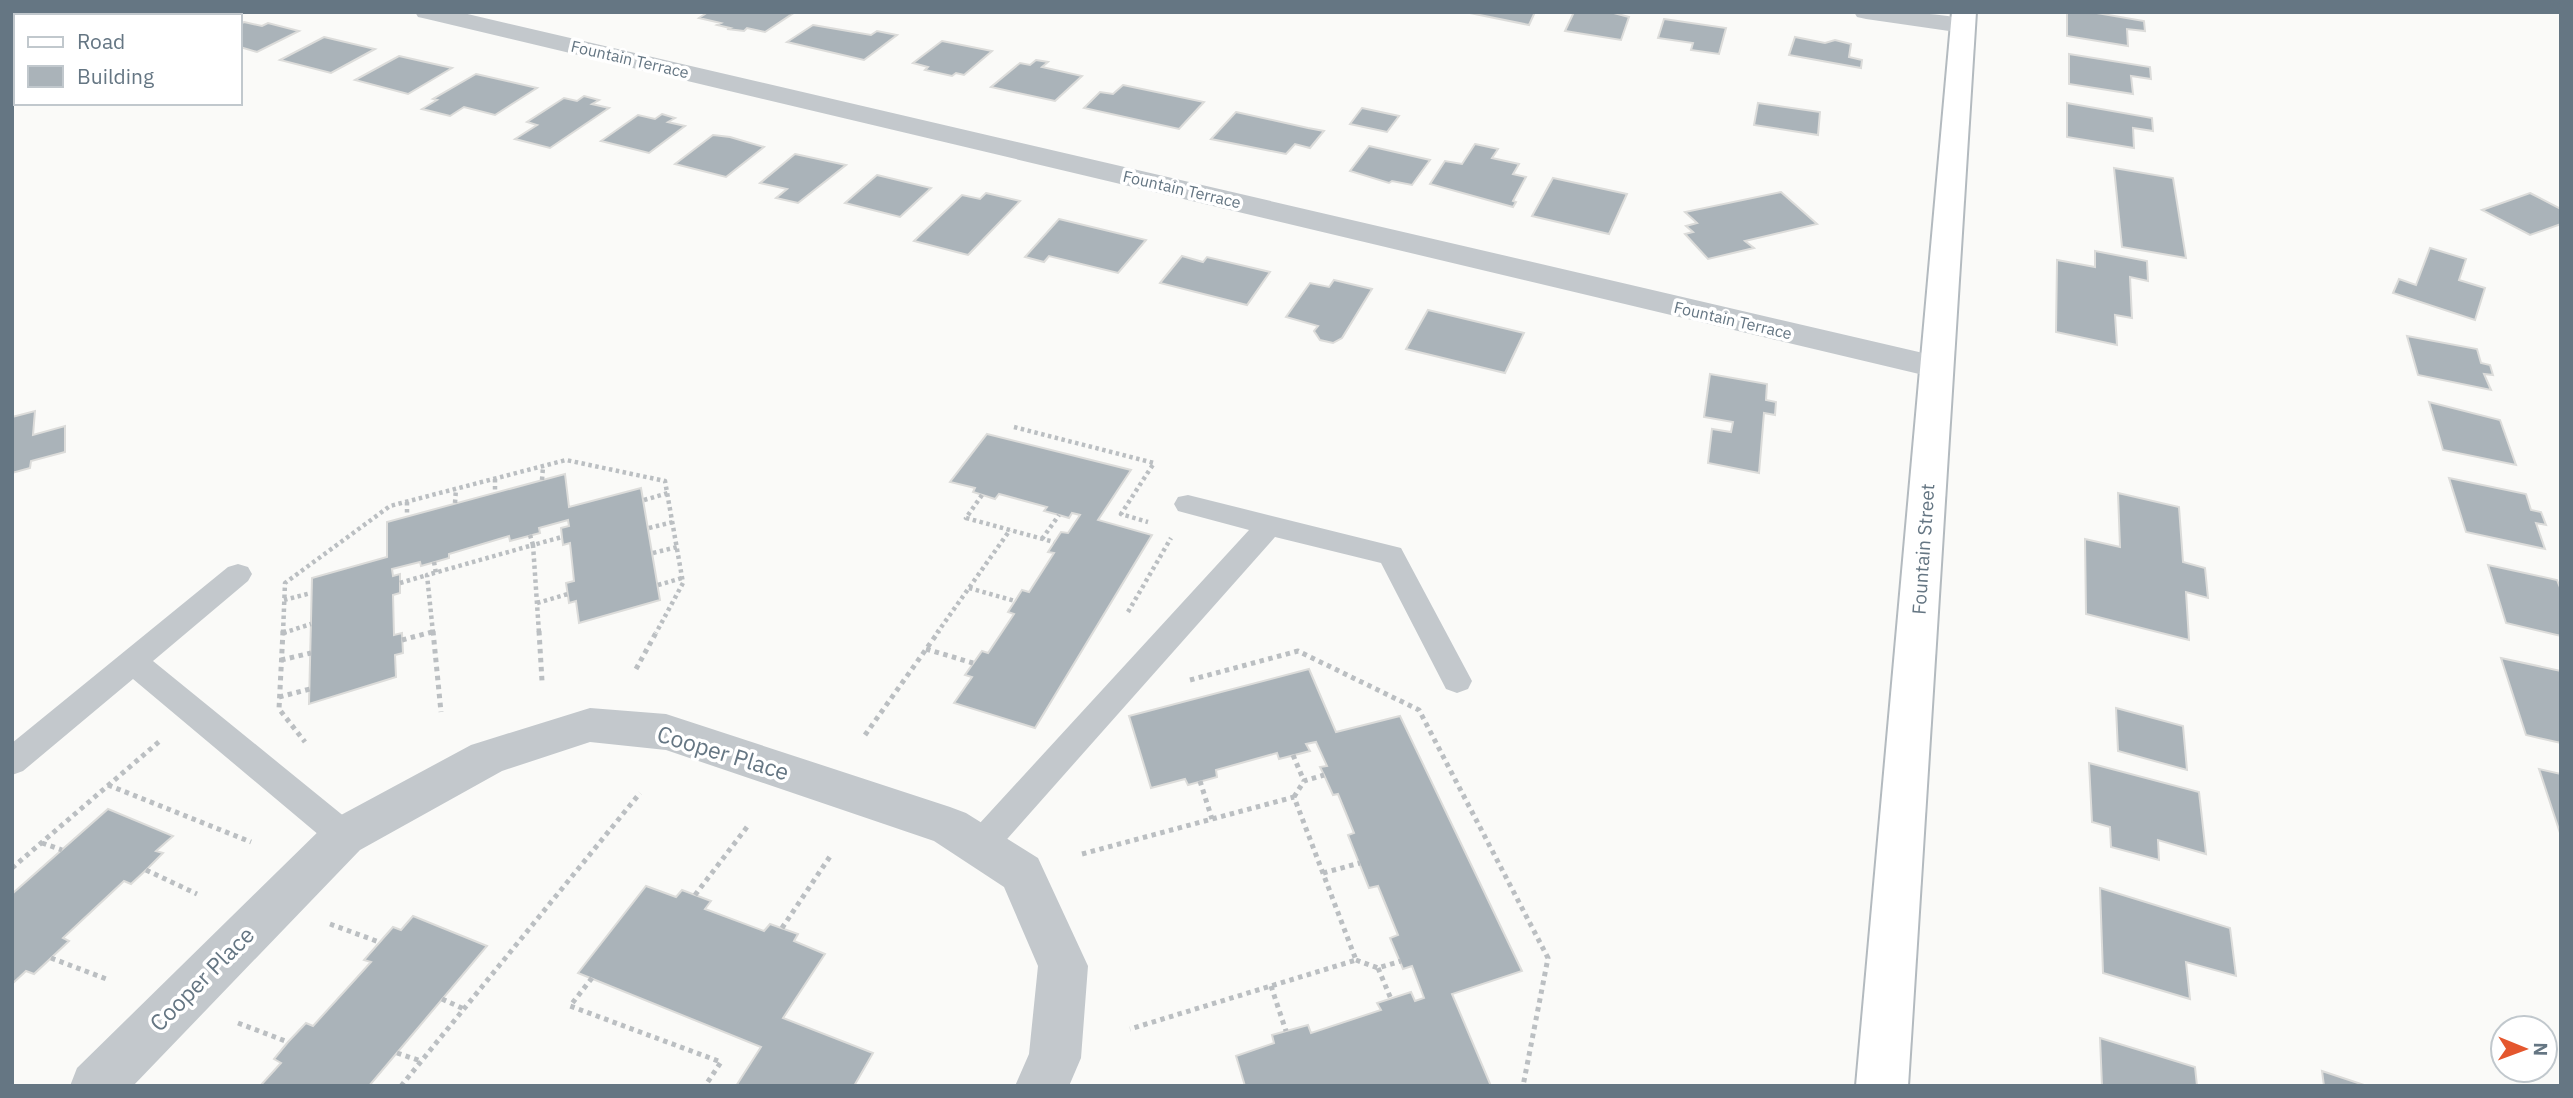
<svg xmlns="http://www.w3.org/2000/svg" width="2573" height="1098" font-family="'IBM Plex Sans',sans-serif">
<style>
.building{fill:#aab3b9;stroke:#dcdcda;stroke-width:2}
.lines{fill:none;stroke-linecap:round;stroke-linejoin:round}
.secondary-casing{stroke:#b3babf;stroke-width:4}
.path-far1{stroke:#bbbfc2;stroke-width:4.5;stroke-dasharray:3.5 3.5;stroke-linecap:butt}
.path{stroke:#bbbfc2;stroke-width:5;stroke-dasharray:4.5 4.5;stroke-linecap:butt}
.lane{fill:#c3c8cc;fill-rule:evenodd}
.street{fill:#c3c8cc;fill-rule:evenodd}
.secondary{fill:#fff;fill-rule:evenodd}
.labels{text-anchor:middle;stroke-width:7;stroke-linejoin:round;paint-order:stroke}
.far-street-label{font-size:16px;fill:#657683;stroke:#fff}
.street-label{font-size:19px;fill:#657683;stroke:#fff}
.near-street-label{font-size:23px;fill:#657683;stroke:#fff}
</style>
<rect width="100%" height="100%" fill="#fafaf8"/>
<g class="building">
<path d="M157 12H228L221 16H150Z"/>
<path d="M708 12H785L792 14 765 32 747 28 744 31 727 29 730 28 717 25 721 23 699 18Z"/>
<path d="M1465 12H1535L1529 25Z"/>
<path d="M1574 12H1610L1629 17 1621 40 1565 31Z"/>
<path d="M2067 12H2091L2144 21 2145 31 2127 29 2128 46 2067 36Z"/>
<path d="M1664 19 1726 28 1719 54 1691 50 1693 43 1658 38Z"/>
<path d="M244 22 262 26 268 23 299 31 257 52 240 47V24Z"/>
<path d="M813 25 871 35 877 31 897 35 864 60 787 42Z"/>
<path d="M324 37 375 49 331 73 280 60Z"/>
<path d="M1795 37 1825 43 1835 40 1851 44 1849 57 1862 60 1861 68 1789 55Z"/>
<path d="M942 41 992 51 964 75 956 73 952 76 925 70 928 67 913 63Z"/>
<path d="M2069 54 2150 67 2151 79 2131 76 2133 94 2069 84Z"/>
<path d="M399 56 452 68 408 94 355 80Z"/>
<path d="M1036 60 1048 62 1042 67 1082 76 1055 101 991 87 1020 63 1030 65Z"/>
<path d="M476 74 537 88 495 115 464 107 450 116 422 109 437 100 433 99Z"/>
<path d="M1123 85 1204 102 1179 129 1084 108 1100 92 1113 94Z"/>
<path d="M584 96 599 100 592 104 609 108 550 148 515 139 537 125 527 122 564 98 577 101Z"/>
<path d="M1758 103 1820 112 1818 135 1754 125Z"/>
<path d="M2067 103 2152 118 2153 131 2133 128 2134 148 2067 137Z"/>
<path d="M1362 108 1399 116 1387 132 1350 124Z"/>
<path d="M1236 112 1308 128 1324 131 1310 148 1295 144 1286 154 1211 139Z"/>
<path d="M662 114 675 118 668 122 685 126 649 153 601 141 638 115 655 119Z"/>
<path d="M713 135 730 137 764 147 726 177 675 164Z"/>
<path d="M1475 144 1498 149 1492 158 1519 164 1513 174 1526 177 1513 201 1516 202 1513 207 1430 184 1445 161 1462 164Z"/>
<path d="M1369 146 1430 160 1412 185 1392 181 1389 183 1350 171Z"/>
<path d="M795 154 846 165 798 203 776 198 787 189 760 183Z"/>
<path d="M2114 168 2173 178 2186 258 2122 247Z"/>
<path d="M877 175 931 188 900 217 845 203Z"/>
<path d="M1553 178 1627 194 1609 234 1532 216Z"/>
<path d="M1781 192 1817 224 1745 241 1754 248 1708 259 1685 234 1693 232 1686 226 1697 223 1685 212Z"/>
<path d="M986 193 1020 201 968 255 914 241 962 195 980 199Z"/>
<path d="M2530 193 2561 209V224L2530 235 2482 210Z"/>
<path d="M1059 219 1146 240 1118 273 1049 256 1044 262 1025 257Z"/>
<path d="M2430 248 2466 259 2459 280 2485 288 2475 320 2393 293 2399 279 2416 285Z"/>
<path d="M2095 251 2147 261 2148 281 2130 277 2132 318 2115 315 2117 345 2056 332 2057 260 2095 267Z"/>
<path d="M1182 256 1203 262 1207 257 1270 272 1247 305 1160 283Z"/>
<path d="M1334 280 1372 289 1342 338 1333 343 1320 340 1314 331 1318 326 1286 317 1310 283 1329 287Z"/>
<path d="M1428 310 1524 333 1505 373 1406 349Z"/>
<path d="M2407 336 2477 349 2481 363 2490 365 2493 375 2484 374 2491 390 2418 375Z"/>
<path d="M1710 374 1767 384 1766 400 1776 402 1775 415 1764 413 1759 473 1708 463 1712 429 1731 432 1733 422 1704 417Z"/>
<path d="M2429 402 2500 420 2516 465 2443 450Z"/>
<path d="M35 411 33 435 65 426V452L31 461 30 468 12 473V417Z"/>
<path d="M987 434 1131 470 1098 520 1152 535 1035 728 954 703 972 677 965 675 982 651 988 653 1014 614 1008 612 1022 590 1029 592 1054 553 1048 552 1061 532 1068 533 1080 515 1072 513 1069 518 1059 515 1044 511 1047 507 999 494 995 499 973 492 975 488 950 482Z"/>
<path d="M565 474 569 507 641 488 660 600 579 623 576 601 569 603 566 583 574 581 570 543 563 545 562 537 561 528 569 526 568 520 539 528 540 533 510 541 509 536 449 554V558L421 566 420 562 392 569 393 576 400 574V593L393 595 394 635 402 633 403 653 395 655 396 677 309 704 312 578 387 557V522Z"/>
<path d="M2449 478 2526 494 2531 510 2541 512 2546 525 2536 523 2545 549 2466 532Z"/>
<path d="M2118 493 2179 507 2183 562 2205 568 2208 598 2186 592 2189 640 2086 614 2085 539 2120 547Z"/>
<path d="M2488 565 2557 580 2561 590V636L2506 623Z"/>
<path d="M2501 658 2561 671V743L2526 735Z"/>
<path d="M1309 669 1336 732 1400 716 1522 971 1452 994 1491 1086H1245L1236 1056 1274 1043 1272 1035 1308 1025 1311 1033 1381 1010 1377 1003 1411 992 1415 1001 1424 998 1412 966 1403 969 1390 938 1398 935 1378 886 1369 888 1348 835 1354 833 1338 794 1333 795 1324 775 1320 767 1327 766 1316 742 1306 744 1310 751 1279 759 1277 753 1216 770 1217 777 1188 785 1185 779 1151 788 1129 716Z"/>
<path d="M2116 708 2183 726 2187 770 2118 751Z"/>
<path d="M2089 763 2199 792 2206 854 2158 840 2159 860 2111 847 2110 827 2092 822Z"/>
<path d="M2539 769 2561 774V836Z"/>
<path d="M108 809 173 836 156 851 163 853 146 870 131 884 124 881 63 938 69 941 34 974 26 971 12 984V894Z"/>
<path d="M646 886 676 897 682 890 711 901 705 909 764 931 770 924 798 934 794 941 825 954 783 1018 873 1053 854 1086H736L761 1047 578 973Z"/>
<path d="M2100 888 2230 928 2236 976 2186 962 2190 999 2103 973Z"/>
<path d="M413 916 487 946 369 1086H260L281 1063 274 1059 288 1042 306 1023 313 1026 371 962 364 960 393 927 401 930Z"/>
<path d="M2100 1038 2195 1067 2197 1086H2102Z"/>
<path d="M2322 1071 2367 1086H2324Z"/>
</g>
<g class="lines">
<defs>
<path id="secondary" d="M1952 12H1976L1908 1086H1856Z"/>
</defs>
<use href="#secondary" class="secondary-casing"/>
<g class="path-far1">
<path d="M1014 427 1154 463 1121 514 1148 522"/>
<path d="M495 479V493"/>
<path d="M542 480 543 467"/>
<path d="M982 495 966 518 1054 542"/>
<path d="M644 500 668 493"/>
<path d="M407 502V516"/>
<path d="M455 503 456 489"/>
<path d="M649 528 673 522"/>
<path d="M530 535 533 545 562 537"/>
<path d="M1042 539 1059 515"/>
<path d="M653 553 677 547"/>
<path d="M434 562 436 573"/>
<path d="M400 583 427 575"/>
<path d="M658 585 682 578"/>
<path d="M969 588 1015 601"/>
<path d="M284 600 311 593"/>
<path d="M537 603 568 594"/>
<path d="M1128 612 1171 538"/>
<path d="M283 633 311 624"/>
<path d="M283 633 285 583 390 506 566 460 665 481 683 583 656 633"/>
<path d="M433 633 427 575 533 545 539 633"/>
<path d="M937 633 1010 530"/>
</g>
<g class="path">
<path d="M283 631 279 709 305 742"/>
<path d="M433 631 441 712"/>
<path d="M539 631 542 681"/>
<path d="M282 633 289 631"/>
<path d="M402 640 432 632"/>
<path d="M926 649 973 663"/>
<path d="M281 660 311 653"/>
<path d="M636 669 657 631"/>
<path d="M1190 680 1298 651 1419 710 1548 958 1523 1086"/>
<path d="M279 697 310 689"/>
<path d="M865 735 939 631"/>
<path d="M1293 755 1304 781"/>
<path d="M1200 781 1212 819"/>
<path d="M108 785 251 842"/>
<path d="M1294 797 1304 781 1324 775"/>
<path d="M42 843 62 850"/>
<path d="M1082 854 1294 797 1356 960 1130 1029"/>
<path d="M12 868 161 740"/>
<path d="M146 870 197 894"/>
<path d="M1323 873 1360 863"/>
<path d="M695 895 747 827"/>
<path d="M330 924 379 942"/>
<path d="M782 928 831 855"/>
<path d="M51 958 109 980"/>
<path d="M1356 960 1378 968 1401 961"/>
<path d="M1378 968 1391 999"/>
<path d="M592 978 570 1006 721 1062 705 1086"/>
<path d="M1271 986 1286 1031"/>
<path d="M442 999 464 1009"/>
<path d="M238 1023 288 1042"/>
<path d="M397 1053 421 1061"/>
<path d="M401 1086 640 793"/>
</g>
<g class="lane">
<path d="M1188 495 1401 548 1472 681 1468 689 1457 693 1446 689 1381 563 1275 537 992 856 980 861 968 856 963 846 968 836 1249 530 1178 511 1174 504 1178 497Z"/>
<path d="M238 564 248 567 252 574 248 581 153 661 356 826 361 836 356 846 344 850 332 846 133 679 23 771 12 775V743L228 567Z"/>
</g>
<g class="street">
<path d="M415 12H459L1936 356 1948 360 1953 367 1948 374 1936 378 427 19 418 17Z"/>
<path d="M1854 12C1894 12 1933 11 1972 21L1975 26 1972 31 1963 33 1866 19 1857 17Z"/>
<path d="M590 708 666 714 950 807 966 813 1038 858 1088 966 1081 1058 1069 1086H1015L1029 1054 1038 966 1004 887 934 841 666 750 590 742 502 771 360 850 133 1086H70L77 1068 328 822 471 745Z"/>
</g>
<use href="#secondary" class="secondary"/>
</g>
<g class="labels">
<g class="far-street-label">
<text transform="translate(630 59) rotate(13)" y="6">Fountain Terrace</text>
<text transform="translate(1182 189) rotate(13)" y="6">Fountain Terrace</text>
<text transform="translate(1733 320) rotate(13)" y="6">Fountain Terrace</text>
</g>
<g class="street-label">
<text transform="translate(1923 549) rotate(-86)" y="7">Fountain Street</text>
</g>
<g class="near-street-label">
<text transform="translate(723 753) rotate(17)" y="8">Cooper Place</text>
<text transform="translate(202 979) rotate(-45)" y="8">Cooper Place</text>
</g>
</g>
<rect width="2573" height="1098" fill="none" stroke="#657683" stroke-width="28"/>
<rect x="14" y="14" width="228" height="91" fill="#ffffff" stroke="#c1c8cd" stroke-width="2"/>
<rect x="28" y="37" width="35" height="10" fill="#ffffff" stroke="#c1c8cd" stroke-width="2"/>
<text x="77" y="49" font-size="21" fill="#657683">Road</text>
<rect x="28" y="66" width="35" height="21" fill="#aab3b9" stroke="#c1c8cd" stroke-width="2"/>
<text x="77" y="84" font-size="21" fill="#657683">Building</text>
<g transform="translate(2524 1049) rotate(91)"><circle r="33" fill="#ffffff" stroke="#c1c8cd" stroke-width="2"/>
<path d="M0-5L12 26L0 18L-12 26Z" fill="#e4572e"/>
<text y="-10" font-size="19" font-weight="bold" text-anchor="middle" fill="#657683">N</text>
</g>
</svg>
